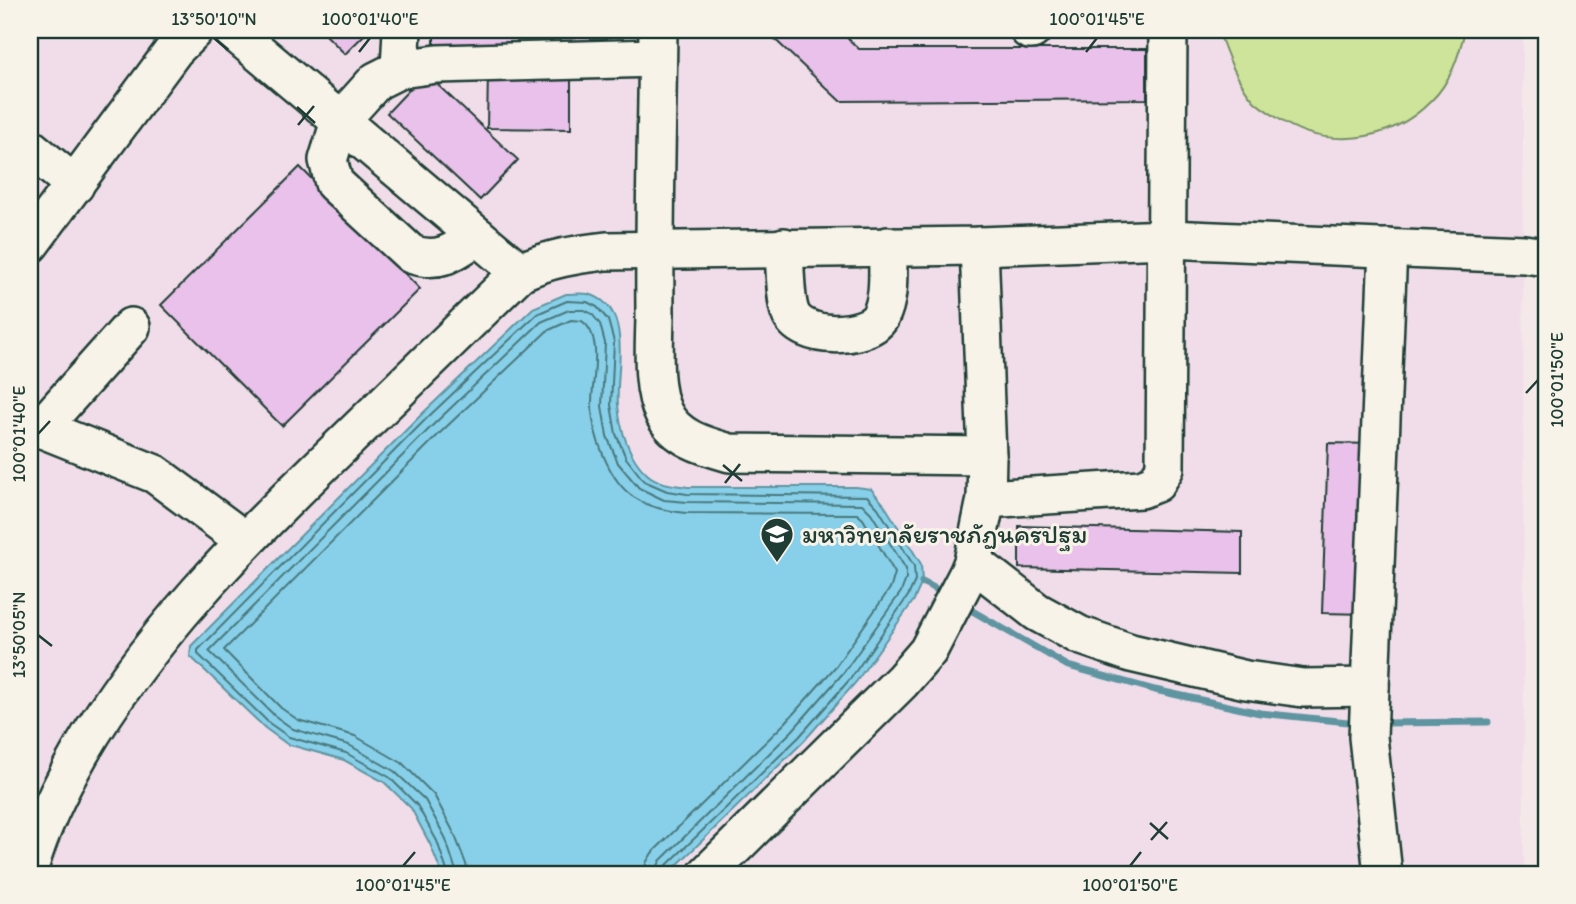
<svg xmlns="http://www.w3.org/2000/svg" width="1576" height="904" font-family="Itim,'Playpen Sans Thai',sans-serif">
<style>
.built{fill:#f1dde9}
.green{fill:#cde49a;stroke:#769067;stroke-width:2}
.water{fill:#88d0e9;stroke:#5e95a1;stroke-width:2}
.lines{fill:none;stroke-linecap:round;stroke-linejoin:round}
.shore{stroke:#49787c;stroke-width:2}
.stream{stroke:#5e95a1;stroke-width:7}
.building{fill:#eac1ea;stroke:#1f3d34;stroke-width:2}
.minor-casing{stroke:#1f3d34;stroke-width:42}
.minor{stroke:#f7f3e8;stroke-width:37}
.ticks{fill:none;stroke:#1f3d34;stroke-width:2.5}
.labels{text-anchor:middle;stroke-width:6;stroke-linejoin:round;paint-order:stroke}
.poi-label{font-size:26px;fill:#1f3d34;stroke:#f7f3e8;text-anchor:start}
.neatline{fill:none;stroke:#1f3d34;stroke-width:2.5}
.ticks-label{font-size:18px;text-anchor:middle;fill:#1f3d34}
</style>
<rect width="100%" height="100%" fill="#f4e9e8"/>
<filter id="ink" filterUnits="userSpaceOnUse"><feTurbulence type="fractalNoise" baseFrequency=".0143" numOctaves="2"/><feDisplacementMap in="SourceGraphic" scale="14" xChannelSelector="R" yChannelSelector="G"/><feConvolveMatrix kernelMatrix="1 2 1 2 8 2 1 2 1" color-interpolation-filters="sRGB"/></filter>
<g filter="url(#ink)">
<path class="built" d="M30 30H1523L1524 874H30Z"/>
<path class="green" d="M1218 30H1465C1459 55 1451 82 1431 101 1390 143 1324 151 1276 117 1269 112 1260 107 1254 101 1236 80 1227 55 1218 30Z"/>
<path class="water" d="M566 294C573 294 581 293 588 294 635 306 615 372 618 405 620 429 629 458 647 474 658 484 674 485 688 487H856L871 489 883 503 921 564 922 582 914 600 856 682 804 741 668 874H442L430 844 411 808 384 782 344 760 287 744 265 728 190 656 191 646 423 413 533 308Z"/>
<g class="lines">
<g class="shore">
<path d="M448 874 437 841 417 805 389 777 346 753 289 737 269 723 198 654V650L427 418 537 314 567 301 587 302 597 307 608 320 614 342 611 405 616 434 626 458 644 481 667 491 687 494 867 496 878 508 914 566 915 581 908 596 851 678 799 737 666 866 664 874"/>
<path d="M457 874 445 837 425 800 394 771 349 745 293 729 275 716 209 651 434 424 541 322 569 310H584L592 314 600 324 605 343 602 406 607 436 618 463 639 488 664 500 687 502 862 504 871 513 906 569V579L901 592 844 672 792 731 660 861 655 874"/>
<path d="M468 874 466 864 454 833 434 795 402 763 355 736 298 720 281 708 224 650 441 432 547 331 571 320 582 321C604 336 592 379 592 403 591 432 609 482 635 498 651 508 668 511 686 513L857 514 863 519 895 573 891 587 836 666 785 723 652 853 646 863 645 874"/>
</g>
<g class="stream">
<path d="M922 582 946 594"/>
<path d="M962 605 1068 666 1155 690 1260 713 1358 723"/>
<path d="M1380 723 1488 722"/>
</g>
</g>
<g class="building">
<path d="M321 30H369L345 54Z"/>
<path d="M434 30H606L605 50 434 47Z"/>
<path d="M765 30H839L859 49H1147V99L840 101Z"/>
<path d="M488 72 571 73V129L487 128Z"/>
<path d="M425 73 518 160 480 200 387 113Z"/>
<path d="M300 167 420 289 282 426 161 305Z"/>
<path d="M1328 443 1372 444 1367 614 1322 613Z"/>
<path d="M1019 526 1242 532V573L1019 568Z"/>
</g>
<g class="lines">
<defs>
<g id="minor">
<path d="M232 30 520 272"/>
<path d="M658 30C657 124 654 219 655 313 655 342 650 388 664 414 677 439 705 446 730 453L987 456"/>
<path d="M1029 30H1032"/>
<path d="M400 69 402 30"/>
<path d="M30 148 75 185"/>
<path d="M477 236C454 252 439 264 411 254L334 183 328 160 340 121 376 81 400 69 437 64 657 58"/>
<path d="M30 244 174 50 194 30"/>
<path d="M784 247C785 264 785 298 790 312 800 341 867 339 880 317 891 296 887 269 888 246"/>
<path d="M30 424 155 474 244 540"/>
<path d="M40 429 131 327"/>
<path d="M986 499 1141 489 1156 483 1165 468 1168 30"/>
<path d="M973 562 1037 612 1079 635 1131 653 1246 680 1303 688 1370 687"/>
<path d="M30 865C41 826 60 788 80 753 147 637 241 543 337 450 398 391 459 331 520 272 551 258 573 255 606 251L979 246 1168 239 1524 254 1546 257"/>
<path d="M707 874 902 681 928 651 968 574 973 562 986 499 987 456 979 246"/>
<path d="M1383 874 1368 737 1388 248"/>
</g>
</defs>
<use href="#minor" class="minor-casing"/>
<use href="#minor" class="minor"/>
</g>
</g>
<path class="ticks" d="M214 38 228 50M359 52 370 38M1086 52 1097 38M297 107 315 123M298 125 314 106M1526 393 1538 380M38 434 50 421M723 465 742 481M725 483 740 464M38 635 52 646M1150 823 1168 839M1151 840 1167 822M403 866 415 852M1130 866 1141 852"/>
<defs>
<symbol id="university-pin" viewBox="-11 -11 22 30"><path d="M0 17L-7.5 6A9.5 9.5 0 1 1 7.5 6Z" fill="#1f3d34" stroke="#f7f3e8"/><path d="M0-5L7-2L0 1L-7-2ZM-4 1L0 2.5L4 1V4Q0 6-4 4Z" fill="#fff"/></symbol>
</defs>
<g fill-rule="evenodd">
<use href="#university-pin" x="758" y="515" width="38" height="52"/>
</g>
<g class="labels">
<g class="poi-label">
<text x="802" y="543">มหาวิทยาลัยราชภัฏนครปฐม</text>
</g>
</g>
<rect width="1576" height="904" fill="none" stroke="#f7f3e8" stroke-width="77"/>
<rect x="38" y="38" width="1500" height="828" class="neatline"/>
<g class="ticks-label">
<text x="214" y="25">13°50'10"N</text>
<text x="370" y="25">100°01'40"E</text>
<text x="1097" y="25">100°01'45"E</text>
<text transform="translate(1557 380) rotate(-90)" y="6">100°01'50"E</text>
<text transform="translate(19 434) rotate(-90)" y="6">100°01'40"E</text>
<text transform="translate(19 635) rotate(-90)" y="6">13°50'05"N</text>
<text x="403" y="891">100°01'45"E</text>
<text x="1130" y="891">100°01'50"E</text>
</g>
</svg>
